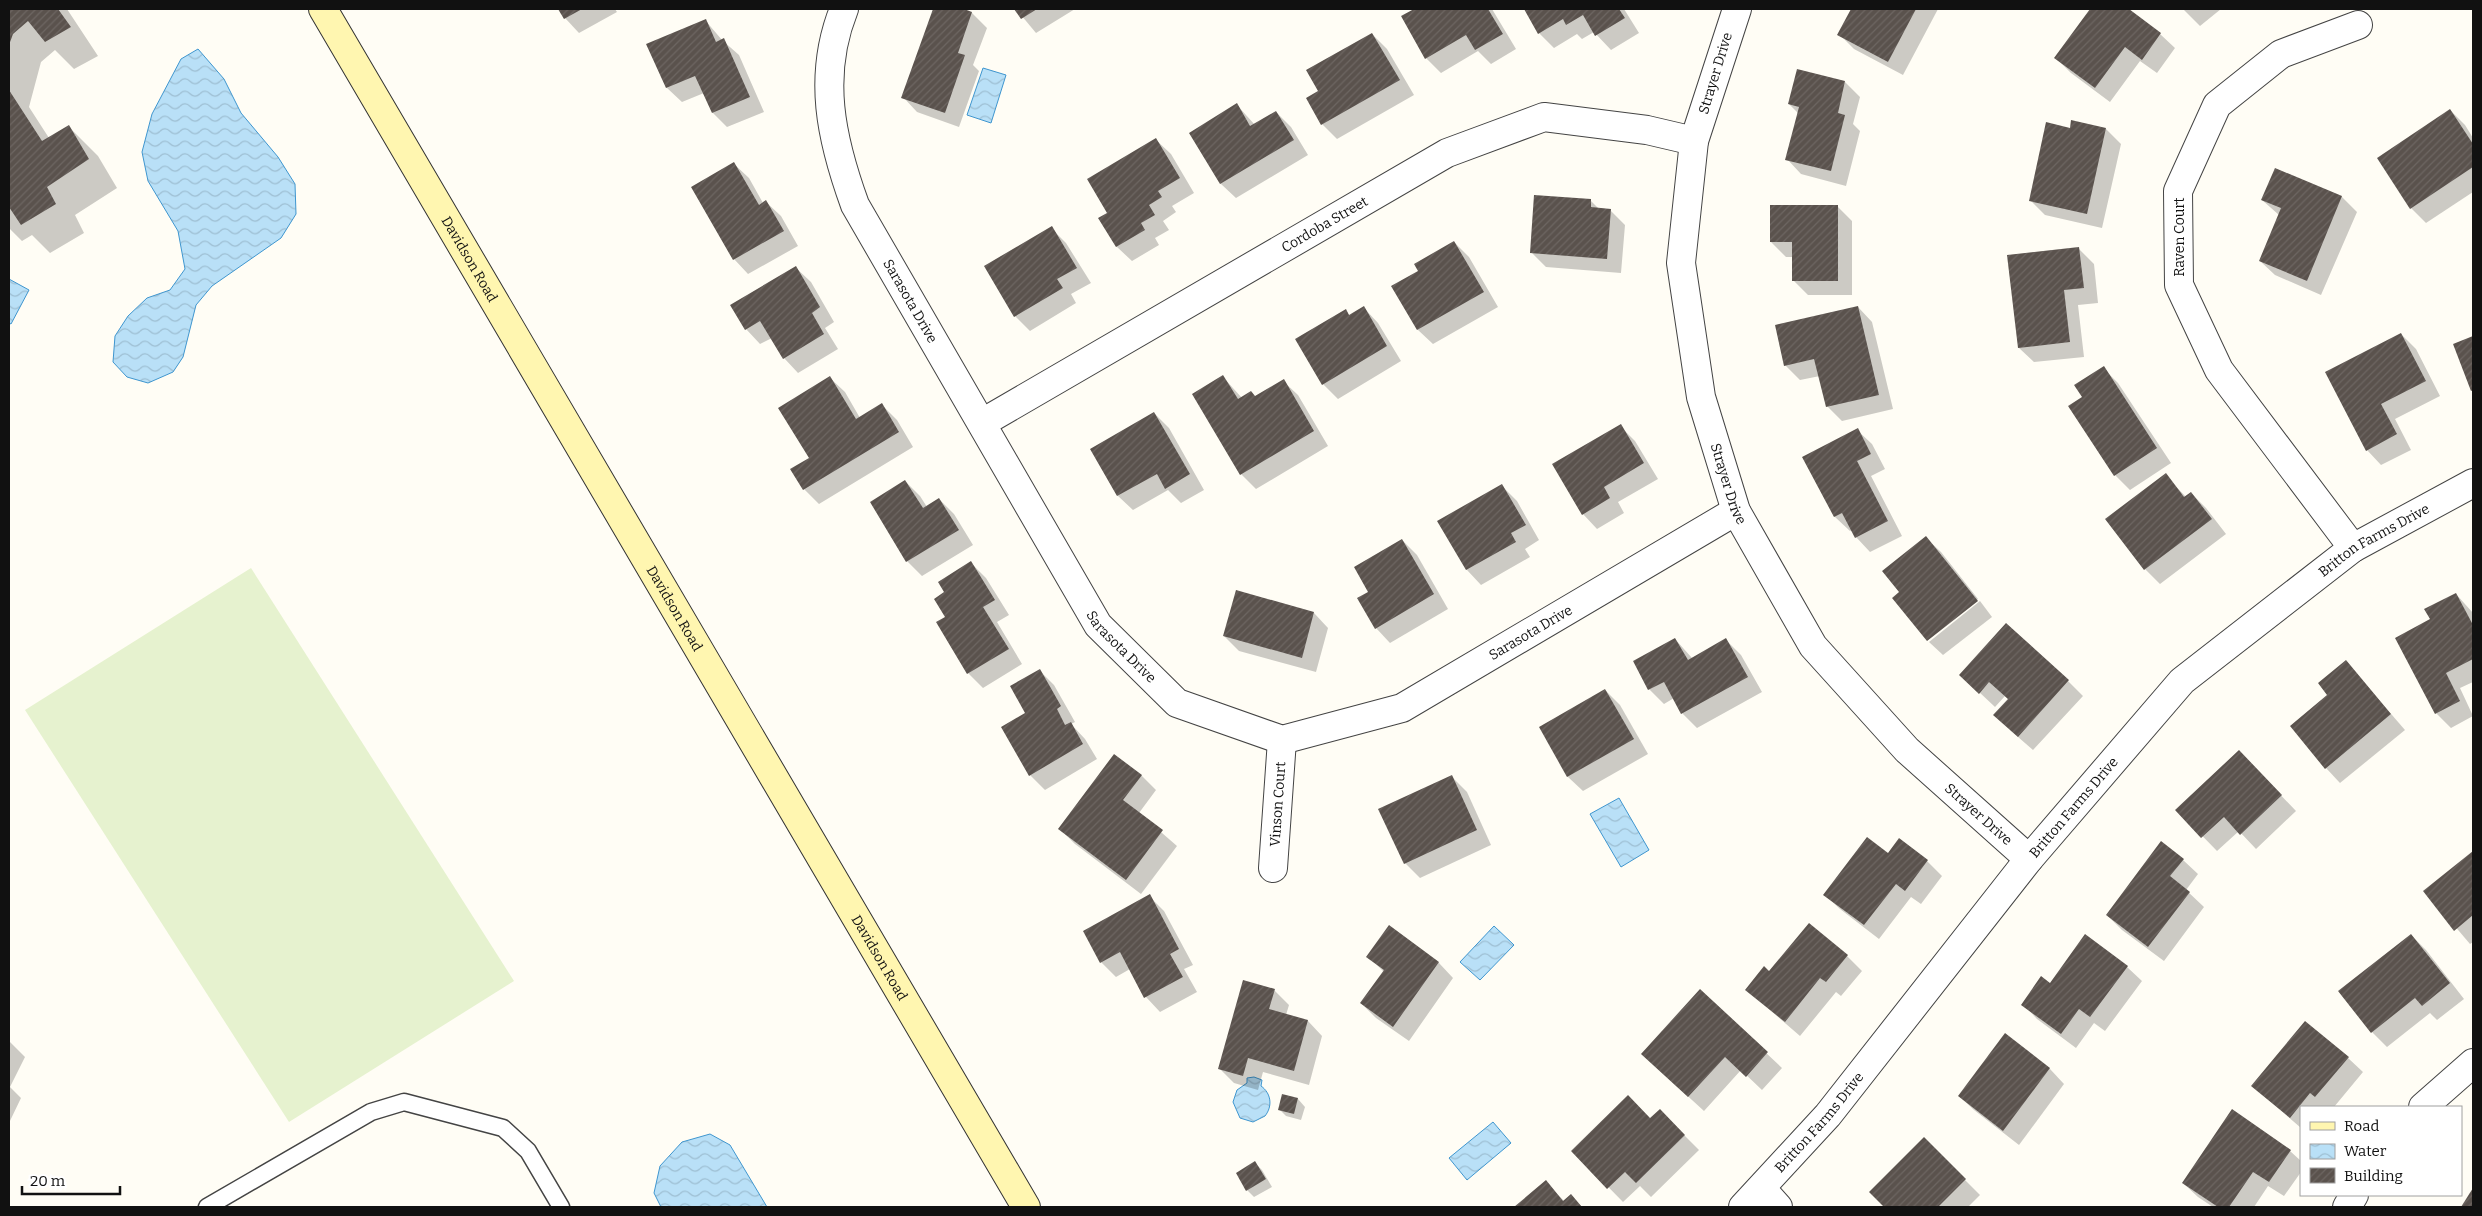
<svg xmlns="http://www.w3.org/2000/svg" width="2482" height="1216" font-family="Bitter,serif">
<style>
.pitch{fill:#e6f2cf}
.water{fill:url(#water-waves);stroke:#3f96cf}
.shadow{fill:#0003}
.building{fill:url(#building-hatch)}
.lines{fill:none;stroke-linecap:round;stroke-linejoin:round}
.lane-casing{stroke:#444;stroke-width:19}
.street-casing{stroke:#444;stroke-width:30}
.secondary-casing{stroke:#333;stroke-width:30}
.lane{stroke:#fff;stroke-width:16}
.street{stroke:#fff;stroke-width:28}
.secondary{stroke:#fff6b0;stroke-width:28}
.labels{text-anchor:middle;stroke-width:5;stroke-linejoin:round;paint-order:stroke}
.street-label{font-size:14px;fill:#111;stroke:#fff}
</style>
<defs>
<pattern id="water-waves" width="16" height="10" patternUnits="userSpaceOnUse" patternTransform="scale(1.25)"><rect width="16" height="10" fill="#b9e0f7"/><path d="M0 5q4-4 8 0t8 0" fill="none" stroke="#9ebfd3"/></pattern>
<pattern id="building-hatch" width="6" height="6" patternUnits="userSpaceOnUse" patternTransform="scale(1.25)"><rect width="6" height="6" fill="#5a524d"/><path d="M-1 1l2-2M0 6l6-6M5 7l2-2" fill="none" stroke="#6d6662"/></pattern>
</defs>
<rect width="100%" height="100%" fill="#fffdf5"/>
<path class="pitch" d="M251 568 514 981 289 1122 25 710Z"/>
<g class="water">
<path d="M198 49 224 79 241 113 278 157 295 184 296 214 281 238 212 286 196 305 183 357 173 372 148 383 127 377 113 362 115 336 128 316 147 298 170 290 185 269 178 231 148 181 142 152 152 114 181 59Z"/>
<path d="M983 68 1006 75 991 123 967 115Z"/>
<path d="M9 279 29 290 11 324 9 323Z"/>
<path d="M1619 798 1649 850 1621 867 1590 814Z"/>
<path d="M1494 926 1514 945 1480 980 1460 962Z"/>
<path d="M1254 1077 1262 1080 1261 1086C1271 1093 1273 1106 1265 1116L1253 1122 1240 1118 1233 1102 1237 1090 1247 1083V1078Z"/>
<path d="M1493 1122 1511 1143 1467 1180 1449 1158Z"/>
<path d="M710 1134 730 1145 767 1207H661L654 1193 660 1166 682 1142Z"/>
</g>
<g class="shadow">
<path d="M9 9H67L98 56 74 69 55 50 41 62 29 107 49 138 69 127 98 156 117 188 75 215 84 233 50 253 32 235 22 241 9 228Z"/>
<path d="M559 9H615L617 12 579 33 565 18Z"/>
<path d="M934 9H961L972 13 987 28 973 65 979 71 959 127 917 112 903 97Z"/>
<path d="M1016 9H1075L1036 33Z"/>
<path d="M1416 9H1492L1516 49 1491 64 1478 51 1441 73 1426 58 1402 17Z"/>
<path d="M1525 9H1624L1639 33 1611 50 1594 32 1582 39 1577 34 1554 48 1539 33Z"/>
<path d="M1853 9H1938L1903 75 1854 49 1839 34Z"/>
<path d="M2092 9H2127L2160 34 2175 48 2157 73 2140 61 2110 102 2071 73 2056 58Z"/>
<path d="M2183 9H2221L2200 26Z"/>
<path d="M705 20 722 40 739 55 764 112 727 127 713 113 704 93 682 102 667 88Z"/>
<path d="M1372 34 1387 49 1414 95 1337 139 1322 124 1320 91Z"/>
<path d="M1845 82 1860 97 1853 124 1860 131 1846 186 1801 174 1787 159 1798 113 1789 104Z"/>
<path d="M1237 105 1255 125 1276 112 1291 127 1308 155 1236 198 1221 184 1190 133Z"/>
<path d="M2450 110 2465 125 2473 138V192L2426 223 2411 208Z"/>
<path d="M2072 122 2106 129 2121 144 2102 228 2045 215 2030 200 2071 129Z"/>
<path d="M1156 140 1171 154 1194 193 1172 206 1176 212 1163 221 1169 230 1155 238 1159 245 1132 261 1117 247 1100 219 1109 213Z"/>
<path d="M734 164 749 178 763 203 766 202 781 216 798 246 748 274 734 259Z"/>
<path d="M2275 169 2342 197 2357 212 2321 295 2275 275 2260 261 2279 215 2262 200Z"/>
<path d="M1591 201 1599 209 1610 210 1625 225 1621 273 1546 267 1531 252Z"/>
<path d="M1837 206 1852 221V295H1808L1793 280V257H1786L1771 242Z"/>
<path d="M1051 228 1066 243 1091 283 1071 294 1076 303 1030 331 1015 316Z"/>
<path d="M1454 242 1469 257 1498 307 1433 344 1418 330 1393 286 1419 271Z"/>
<path d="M2079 249 2094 264 2098 303 2078 305 2084 357 2034 362 2019 348Z"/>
<path d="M796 268 811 282 834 322 825 328 838 349 798 373 784 358 772 338 760 344 746 329Z"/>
<path d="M1858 307 1872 322 1893 409 1842 421 1827 406 1820 376 1800 380 1785 365Z"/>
<path d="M1364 308 1378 323 1401 361 1338 399 1323 384 1345 311 1350 316Z"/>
<path d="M2401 334 2416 349 2440 396 2395 419 2411 450 2381 465 2367 450Z"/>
<path d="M2473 337V391L2454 345Z"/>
<path d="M2103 368 2118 383 2171 463 2130 490 2115 475 2070 406 2084 397Z"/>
<path d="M1223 377 1242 398 1256 397 1283 381 1298 395 1328 446 1256 489 1241 474Z"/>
<path d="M830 378 845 392 860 418 882 405 897 420 913 447 819 504 804 489Z"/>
<path d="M1154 413 1169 428 1204 490 1181 503 1168 490 1133 510 1118 496 1091 449Z"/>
<path d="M1620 426 1635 441 1658 479 1618 502 1624 513 1597 529 1583 514Z"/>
<path d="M1857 430 1872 444 1885 469 1871 476 1902 536 1870 552 1856 537 1852 530 1850 531 1835 517 1804 457Z"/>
<path d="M2165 475 2186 497 2191 493 2206 508 2226 534 2160 584 2145 569Z"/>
<path d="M905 481 920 496 927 507 939 499 954 514 973 545 922 576 907 561Z"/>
<path d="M1502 486 1517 501 1539 540 1525 549 1530 557 1481 585 1467 570 1439 522Z"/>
<path d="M1926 538 1941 552 1978 599 1928 640 1894 598 1901 593Z"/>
<path d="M1402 540 1417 555 1448 609 1390 643 1376 628 1369 592Z"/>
<path d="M971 563 986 578 1009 615 997 622 1022 664 983 688 968 673 946 617 945 593Z"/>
<path d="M2456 594 2473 613V682L2460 688 2473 716 2451 728 2436 713 2431 619Z"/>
<path d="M1980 601 1992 617 1943 655 1929 642Z"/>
<path d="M1314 613 1328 628 1316 672 1239 651 1224 636Z"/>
<path d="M1675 639 1692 658 1726 640 1741 655 1762 692 1697 728 1682 713 1674 698 1664 704 1649 689Z"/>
<path d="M2346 662 2405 730 2340 783 2326 768 2329 695Z"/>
<path d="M1039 670 1054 685 1075 722 1071 724 1085 739 1097 759 1045 790 1030 775 1027 713Z"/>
<path d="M1961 675 2068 681 2083 696 2033 750 2010 730 2009 700 2005 696 1995 707Z"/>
<path d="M1605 690 1620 705 1648 754 1583 791 1568 777 1540 727Z"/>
<path d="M2253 766 2296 811 2256 849 2239 831 2217 851 2177 810Z"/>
<path d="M1141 775 1156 790 1139 813 1177 846 1141 894 1075 844 1060 829Z"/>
<path d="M1452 777 1467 792 1491 845 1420 878 1405 863Z"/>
<path d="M1899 839 1927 861 1942 876 1921 904 1911 897 1879 939 1840 909 1825 895 1888 854Z"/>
<path d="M2473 853V942L2470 944 2425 891Z"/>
<path d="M2183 860 2198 874 2186 890 2204 907 2164 961 2122 930 2107 915Z"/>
<path d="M1149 896 1164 911 1193 965 1184 969 1197 992 1160 1012 1146 997 1130 969 1116 977 1101 962Z"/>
<path d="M1389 927 1439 963 1453 978 1409 1041 1376 1018 1361 1003 1384 972 1368 956Z"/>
<path d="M2411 935 2426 950 2464 999 2437 1020 2430 1013 2387 1047 2372 1032 2340 991Z"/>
<path d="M1847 956 1862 971 1841 996 1836 992 1800 1036 1747 990 1770 973Z"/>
<path d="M2127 967 2142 981 2105 1031 2094 1023 2076 1048 2037 1019 2023 1004Z"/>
<path d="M1274 990 1289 1005 1286 1015 1308 1021 1322 1036 1309 1085 1263 1072 1258 1090 1234 1083 1219 1068Z"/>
<path d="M1700 991 1782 1068 1762 1090 1741 1070 1704 1111 1657 1068Z"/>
<path d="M2005 1035 2050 1069 2064 1084 2019 1145 1974 1110 1959 1096Z"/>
<path d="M9 1041 25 1057 10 1087 21 1098 9 1123Z"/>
<path d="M2348 1058 2363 1072 2334 1107H2301V1128L2253 1086Z"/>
<path d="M1298 1099 1305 1107 1301 1120 1286 1116 1279 1109Z"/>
<path d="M1660 1111 1699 1150 1651 1197 1640 1186 1623 1202 1573 1151 1651 1120Z"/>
<path d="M1924 1139 1980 1195 1968 1207H1886L1871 1192Z"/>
<path d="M2290 1151 2301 1161V1172L2284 1196 2268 1186 2254 1207H2213L2198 1197 2183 1183Z"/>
<path d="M1255 1163 1262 1170 1272 1187 1254 1197 1247 1190Z"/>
<path d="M1546 1182 1564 1201 1571 1196 1582 1207H1516Z"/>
</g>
<g class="building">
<path d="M9 9H58L71 27 45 42 28 21 13 34 9 45Z"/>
<path d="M558 9H582L564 19Z"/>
<path d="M933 9H964L972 12 958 53 965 55 945 113 901 98Z"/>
<path d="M1014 9H1037L1021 19Z"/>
<path d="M1414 9H1488L1503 34 1475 50 1466 35 1425 59 1401 16Z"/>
<path d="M1524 9H1619L1625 18 1595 36 1583 15 1566 25 1563 19 1538 34Z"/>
<path d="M1851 9H1916L1888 62 1837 35Z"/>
<path d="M2090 9H2129L2161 33 2142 60 2125 47 2095 88 2054 58Z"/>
<path d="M706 19 716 42 724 38 750 97 712 113 695 76 666 88 646 44Z"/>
<path d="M1372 33 1400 80 1321 125 1306 98 1318 91 1306 70Z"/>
<path d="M1797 69 1845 81 1838 113 1845 115 1831 171 1785 160 1799 107 1788 104Z"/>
<path d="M9 90 42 141 69 125 89 159 47 187 56 204 21 225 9 207Z"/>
<path d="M1237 103 1250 126 1276 111 1294 140 1220 184 1189 133Z"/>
<path d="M2450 109 2473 144V167L2410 209 2377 158Z"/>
<path d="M2071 120 2106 128 2087 214 2029 201 2046 122 2070 128Z"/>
<path d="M1156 138 1180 178 1158 191 1162 197 1149 205 1155 215 1141 223 1145 230 1116 247 1098 218 1107 213 1087 179Z"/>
<path d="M734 162 759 205 766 200 784 231 733 260 691 187Z"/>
<path d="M2275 168 2342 196 2307 281 2259 261 2281 208 2261 200Z"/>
<path d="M1534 195 1591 199V207L1611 209 1607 259 1530 253Z"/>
<path d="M1770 205H1838V281H1792V242H1770Z"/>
<path d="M1052 226 1077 268 1057 279 1063 288 1014 317 984 266Z"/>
<path d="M1454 241 1484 292 1417 330 1391 286 1418 271 1414 264Z"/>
<path d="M2079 247 2084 288 2064 290 2070 342 2018 348 2007 255Z"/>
<path d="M796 266 820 307 812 313 824 334 783 359 760 321 745 330 730 305Z"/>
<path d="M1364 306 1387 346 1322 385 1295 339 1346 309 1349 315Z"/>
<path d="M1858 306 1879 395 1826 407 1814 359 1784 366 1775 325Z"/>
<path d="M2401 333 2426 381 2381 404 2397 434 2366 451 2325 372Z"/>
<path d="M2473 336V390L2471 391 2453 344Z"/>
<path d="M2104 366 2157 448 2114 476 2068 406 2082 397 2074 385Z"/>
<path d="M1223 375 1238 399 1251 391 1255 396 1284 379 1314 431 1240 475 1192 394Z"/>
<path d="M830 376 856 419 882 403 899 432 803 490 790 469 809 458 778 408Z"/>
<path d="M1154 412 1190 474 1165 489 1157 474 1117 496 1090 449Z"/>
<path d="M1621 424 1644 463 1604 487 1610 498 1582 515 1552 464Z"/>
<path d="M1858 428 1871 454 1857 461 1888 521 1855 538 1842 513 1834 517 1802 457Z"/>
<path d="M2166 473 2184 497 2191 492 2212 519 2144 570 2105 519Z"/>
<path d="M905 480 923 508 939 498 959 530 906 562 870 502Z"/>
<path d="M1502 484 1526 525 1511 533 1516 542 1466 570 1437 521Z"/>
<path d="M1926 536 1978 601 1927 641 1892 598 1899 592 1882 571Z"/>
<path d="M1402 539 1434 594 1375 629 1357 598 1368 592 1354 567Z"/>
<path d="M971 561 995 600 983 607 1009 649 967 674 936 622 945 617 934 599 944 592 938 582Z"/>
<path d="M1236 590 1314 612 1302 658 1223 636Z"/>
<path d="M2456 593 2473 625V659L2446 673 2460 701 2435 714 2395 638 2430 619 2424 609Z"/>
<path d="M2006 623 2069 680 2018 737 1993 715 2008 699 1989 682 1979 694 1959 675Z"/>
<path d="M1675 638 1688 660 1726 638 1748 677 1681 714 1664 682 1648 690 1633 661Z"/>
<path d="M2346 660 2391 714 2325 769 2290 726 2327 695 2318 683Z"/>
<path d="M1040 669 1061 706 1057 709 1065 725 1071 722 1083 744 1029 776 1001 727 1025 713 1010 686Z"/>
<path d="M1605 689 1634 739 1567 777 1539 727Z"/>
<path d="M2239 750 2282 795 2240 835 2224 817 2201 838 2175 810Z"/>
<path d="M1114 754 1142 775 1123 800 1163 830 1126 880 1058 829Z"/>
<path d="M1452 775 1477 830 1404 864 1378 809Z"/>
<path d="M1867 837 1888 853 1899 838 1928 860 1905 891 1896 884 1864 925 1823 895Z"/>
<path d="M2161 841 2184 859 2170 876 2190 892 2148 947 2106 915Z"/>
<path d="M2473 851V915L2454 931 2423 891Z"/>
<path d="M1150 894 1179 949 1170 954 1183 977 1144 998 1120 952 1100 963 1083 931Z"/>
<path d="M1809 923 1848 955 1826 982 1820 978 1785 1022 1745 990 1764 966 1769 971Z"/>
<path d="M1389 925 1439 962 1393 1027 1360 1003 1384 970 1366 957Z"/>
<path d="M2085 934 2128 966 2090 1017 2079 1009 2061 1034 2021 1005 2041 976 2050 983Z"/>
<path d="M2411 934 2450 983 2422 1006 2415 998 2371 1033 2338 991Z"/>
<path d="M1243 980 1275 989 1269 1009 1308 1020 1294 1071 1248 1058 1243 1076 1218 1069Z"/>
<path d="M1700 989 1768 1052 1746 1077 1725 1057 1688 1097 1641 1054Z"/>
<path d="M2305 1021 2349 1057 2315 1097 2310 1093 2290 1118 2251 1086Z"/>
<path d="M2005 1033 2050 1068 2003 1131 1958 1096Z"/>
<path d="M1282 1094 1298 1098 1294 1114 1278 1110Z"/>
<path d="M1628 1095 1650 1118 1660 1109 1685 1135 1636 1183 1625 1172 1607 1189 1571 1151Z"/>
<path d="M2232 1109 2291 1150 2269 1182 2253 1172 2229 1207H2218L2182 1183Z"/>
<path d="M1924 1137 1966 1179 1938 1207H1884L1869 1192Z"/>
<path d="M1255 1161 1266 1179 1246 1191 1236 1173Z"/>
<path d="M1546 1180 1563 1201 1571 1194 1582 1207H1514Z"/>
<path d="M2473 1188V1207H2461Z"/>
</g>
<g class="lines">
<defs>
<path id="lane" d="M207 1207 371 1112 404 1102 503 1128 528 1151 561 1207"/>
<g id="street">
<path id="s1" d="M844 9C817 76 831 139 855 205L1098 625 1177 703 1282 740 1402 708 1736 511"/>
<path id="s2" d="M1737 9 1694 141 1681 263 1701 397 1736 511 1813 646 1907 750 2029 859"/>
<path id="s3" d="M982 423 1447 153 1544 117 1647 130 1694 141"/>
<path d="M2353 548 2219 370 2179 285 2178 191 2217 105 2281 54 2358 25"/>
<path id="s4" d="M1273 868 1282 740"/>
<path d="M2423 1107 2473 1063"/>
<path d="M1762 1189 1778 1207"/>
<path id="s5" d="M1743 1207 1828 1115 2029 859 2182 681 2353 548 2473 483"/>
<path d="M2347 1207 2354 1195"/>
</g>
<g id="secondary">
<path id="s6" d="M323 9 1026 1207"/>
</g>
</defs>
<use href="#lane" class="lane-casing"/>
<use href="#street" class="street-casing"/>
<use href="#secondary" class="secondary-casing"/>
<use href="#lane" class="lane"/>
<use href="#street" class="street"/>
<use href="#secondary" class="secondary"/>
</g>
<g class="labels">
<g class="street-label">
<text transform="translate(1715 73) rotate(-73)" y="5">Strayer Drive</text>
<text dy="5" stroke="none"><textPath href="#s3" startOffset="396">Cordoba Street</textPath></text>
<text transform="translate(2179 237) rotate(-90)" y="5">Raven Court</text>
<text dy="5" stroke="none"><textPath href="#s6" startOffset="290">Davidson Road</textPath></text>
<text dy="5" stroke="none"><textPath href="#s1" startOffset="312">Sarasota Drive</textPath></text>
<text dy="5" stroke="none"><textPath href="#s2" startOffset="488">Strayer Drive</textPath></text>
<text dy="5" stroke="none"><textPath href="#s5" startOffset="924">Britton Farms Drive</textPath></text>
<text dy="5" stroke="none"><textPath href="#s6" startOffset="695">Davidson Road</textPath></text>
<text dy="5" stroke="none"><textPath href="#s1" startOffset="1182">Sarasota Drive</textPath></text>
<text dy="5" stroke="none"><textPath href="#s1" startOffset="718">Sarasota Drive</textPath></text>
<text dy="5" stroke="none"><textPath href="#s4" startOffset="64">Vinson Court</textPath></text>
<text dy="5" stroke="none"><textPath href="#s5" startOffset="519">Britton Farms Drive</textPath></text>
<text dy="5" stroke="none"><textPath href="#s2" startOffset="908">Strayer Drive</textPath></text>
<text dy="5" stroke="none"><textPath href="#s6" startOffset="1100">Davidson Road</textPath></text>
<text dy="5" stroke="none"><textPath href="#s5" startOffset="114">Britton Farms Drive</textPath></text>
</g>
</g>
<rect width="2482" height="1216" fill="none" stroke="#111111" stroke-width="20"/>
<rect x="2300" y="1106" width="162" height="90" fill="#ffffff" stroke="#a0a0a0"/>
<rect x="2310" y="1122" width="25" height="8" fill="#fff6b0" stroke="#a0a0a0"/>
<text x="2344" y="1131" font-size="15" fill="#111111">Road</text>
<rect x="2310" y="1144" width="25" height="15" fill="url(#water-waves)" stroke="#a0a0a0"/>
<text x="2344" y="1156" font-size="15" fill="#111111">Water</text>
<rect x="2310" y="1168" width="25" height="15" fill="url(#building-hatch)" stroke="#a0a0a0"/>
<text x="2344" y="1181" font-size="15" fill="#111111">Building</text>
<path d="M22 1186v8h98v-8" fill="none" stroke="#111111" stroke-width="2.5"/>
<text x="30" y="1186" font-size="15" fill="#111111" stroke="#ffffff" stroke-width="4" paint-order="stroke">20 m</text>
</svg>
